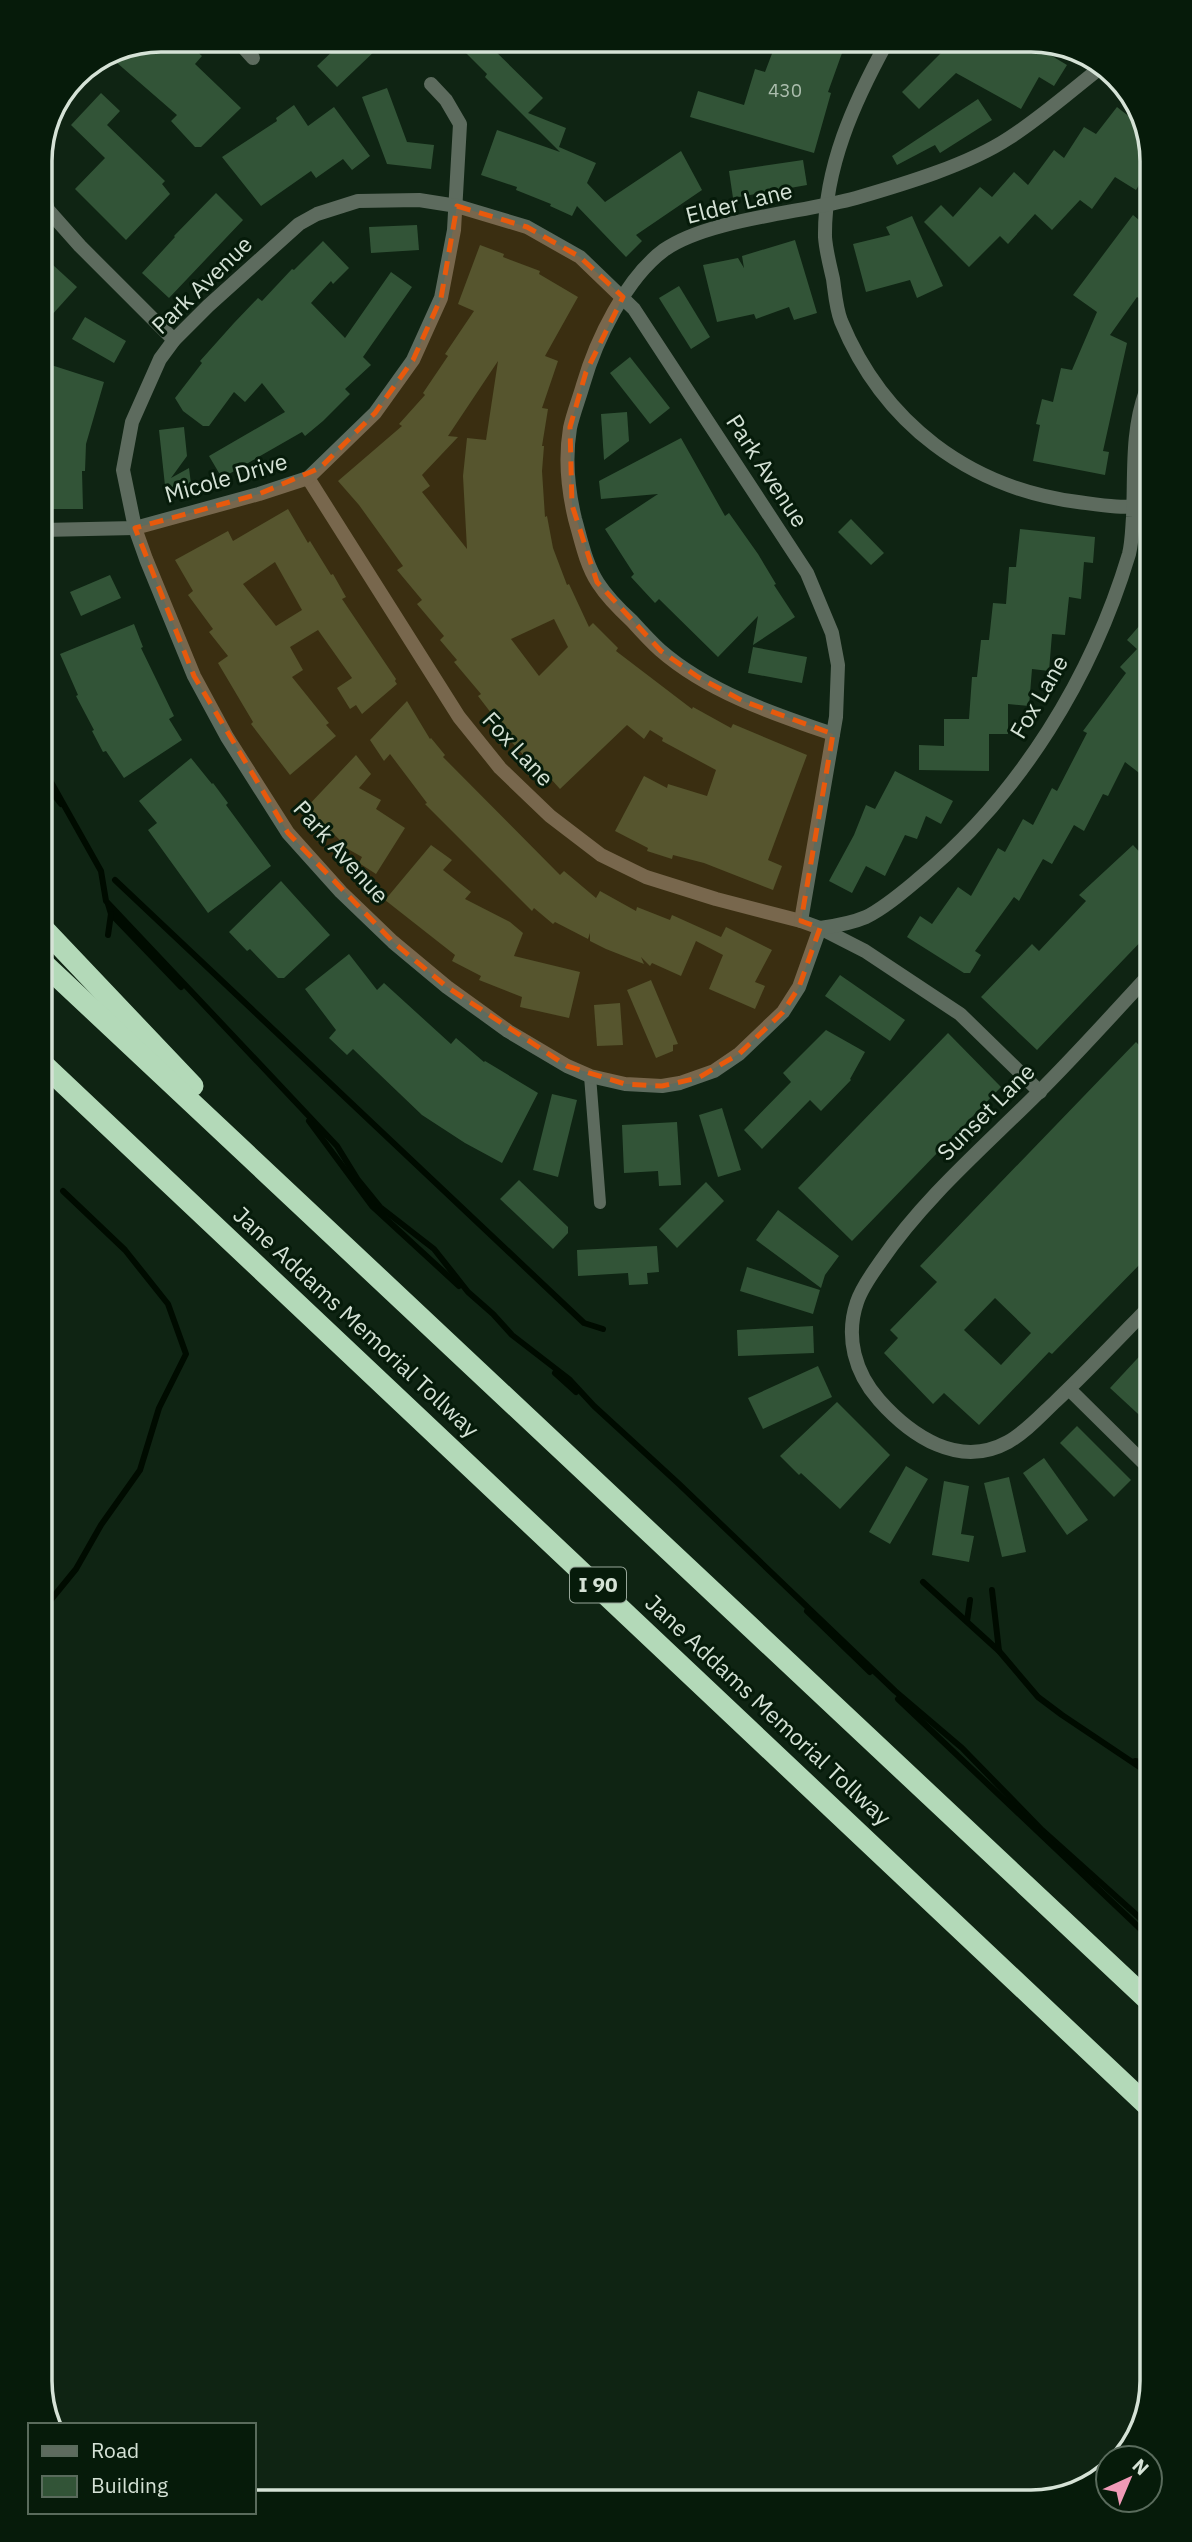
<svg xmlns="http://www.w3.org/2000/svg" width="1192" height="2542" font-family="'IBM Plex Sans',sans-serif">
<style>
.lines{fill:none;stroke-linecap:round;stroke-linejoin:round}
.stream{stroke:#000b00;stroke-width:6}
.building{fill:#325437;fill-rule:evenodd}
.lane{stroke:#5d6b5e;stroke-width:12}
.street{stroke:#5d6b5e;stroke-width:14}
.highway{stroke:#b3d9b8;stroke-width:21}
.marked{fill:#e8590c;fill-opacity:0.2;stroke:#e8590c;stroke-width:5;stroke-dasharray:14 9;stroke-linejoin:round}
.labels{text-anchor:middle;stroke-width:6;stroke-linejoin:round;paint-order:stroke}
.number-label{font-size:19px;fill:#acbeae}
.shield{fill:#061b0a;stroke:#97a699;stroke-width:2}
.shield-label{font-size:21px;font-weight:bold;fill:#d5e2d6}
.street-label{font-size:23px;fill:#d5e2d6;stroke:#061b0a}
.rim{fill:none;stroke:#d5e2d6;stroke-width:3.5}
</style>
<rect width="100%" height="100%" fill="#0f2413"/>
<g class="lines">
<g class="stream">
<path d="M42 766 101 871 106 901 337 1146 358 1180 380 1207 434 1249 468 1292 493 1314 512 1335 569 1379 594 1406 679 1484 895 1691 962 1748 1042 1830 1150 1927"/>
<path d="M42 779 61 804"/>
<path d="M115 880 584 1323 603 1329"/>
<path d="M108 904 111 914 181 987"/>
<path d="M108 935 111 914"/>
<path d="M309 1121 372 1206 459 1286"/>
<path d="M555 1373 576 1392"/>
<path d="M923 1582 999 1651 1038 1697 1062 1715 1150 1774"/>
<path d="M992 1590 999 1651"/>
<path d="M45 1607 76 1569 101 1525 140 1470 159 1408 186 1354 168 1304 125 1250 63 1191"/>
<path d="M807 1611 870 1672"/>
<path d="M967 1621 970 1600"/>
<path d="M898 1699 1150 1938"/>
<path d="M1135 1761 1150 1763"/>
</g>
</g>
<g class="building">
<path d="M1027 41 1067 65 1054 86 1039 77 1021 109 956 73 919 109 902 92 941 53 924 42Z"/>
<path d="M846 42 828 92 831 93 814 153 690 117 698 91 744 105 755 69 765 72 776 43Z"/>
<path d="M459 46H490L543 98 528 113 566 128 559 147 596 163 587 183 605 202 681 151 702 190 636 235 642 241 626 257 577 206 572 216 550 206 551 204 516 190 517 187 481 175 497 130 560 152 485 77 487 74Z"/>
<path d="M337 47H379L337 87 317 66Z"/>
<path d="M128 49H194L202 56 195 64 241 108 201 147H195L171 121 177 115 116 62Z"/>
<path d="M387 88 407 142 434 145 431 169 387 164 362 97Z"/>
<path d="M101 93 120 111 107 125 165 181 162 184 170 194 126 240 75 189 105 158 71 125Z"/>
<path d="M978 99 992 120 940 153 935 145 897 165 892 156Z"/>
<path d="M294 105 308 126 334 107 370 156 352 170 343 159 316 178 311 171 261 206 222 157 277 121 276 118Z"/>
<path d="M1117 107 1145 129V175L1136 190 1115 177 1092 209 1080 200 1052 230 1035 214 1008 244 1000 236 969 267 924 222 941 205 953 217 980 187 992 197 1014 172 1028 185 1054 150 1064 158 1084 127 1096 134Z"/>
<path d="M803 160 807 185 733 198 729 171Z"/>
<path d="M216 193 243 220 169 298 142 273 175 237 174 236Z"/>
<path d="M1133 215 1145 225 1146 303 1137 297 1110 335 1127 343 1103 451 1109 452 1105 475 1033 461 1040 425 1036 424 1042 399 1053 402 1061 368 1072 370 1097 312 1073 295Z"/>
<path d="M912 216 943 286 917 298 910 280 866 292 853 244 890 235 886 227Z"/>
<path d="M417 225 419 250 371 253 369 227Z"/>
<path d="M795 240 817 313 794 320 789 307 756 319 754 314 717 322 703 265 738 258 744 268 742 256Z"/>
<path d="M323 241 349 268 333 284 331 281 311 303 345 338 391 272 412 287 363 357 371 365 345 389 350 394 323 421 305 436 302 432 222 478 209 456 285 412 262 383 245 402 234 392 209 426H203L183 411 175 398 202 363 200 361 234 323 258 298 262 301 292 269 294 270Z"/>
<path d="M480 245 504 254 503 257 540 271 539 274 578 297 545 356 558 361 542 408 548 409 542 446H544L542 471 545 517 547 516 553 548 567 585 569 584 589 627 593 623 618 648 616 651 692 709 693 707 731 728 733 724 807 755 768 860 782 866 773 890 704 863 673 855 672 859 647 851 648 848 615 831 644 776 667 788 668 784 707 796 716 770 662 741 663 738 650 730 644 739 627 725 560 789 542 769 539 772 495 724 498 722 478 696 481 694 454 662 457 660 440 640 444 636 417 604 422 600 397 570 403 566 359 505 338 481 402 426 399 424 425 395 423 393 448 356 445 354 474 311 458 304ZM498 361 486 440 467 438 463 476 467 549 422 492 430 486 422 475 458 437 448 436ZM554 619 568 647 539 676 511 639Z"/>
<path d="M41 254 77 287 41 327Z"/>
<path d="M679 286 710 337 691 349 659 298Z"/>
<path d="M85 317 126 341 114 363 72 339Z"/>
<path d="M630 357 670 408 650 424 610 373Z"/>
<path d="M48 364 104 382 86 444 85 471H82L83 509H41V442L48 421 41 419V386Z"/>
<path d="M627 412 629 441 604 460 601 414Z"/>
<path d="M184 427 187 456 171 478 189 468 192 492 166 495 159 430Z"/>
<path d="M681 438 725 516 729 513 758 554 776 584 774 585 795 617 753 645 758 616 718 657 659 599 655 603 631 577 634 574 605 529 658 494 601 499 599 481Z"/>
<path d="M288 509 308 543 310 541 331 575 333 574 346 597 342 599 396 679 395 681 397 684 362 714 356 705 350 709 337 688 352 678 318 630 290 647 303 670 292 677 329 723 326 725 336 736 290 775 251 724 253 722 218 663 228 656 209 632 213 629 188 595 193 591 175 560 228 531 233 541ZM275 562 302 610 276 626 243 584Z"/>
<path d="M851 519 884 553 871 565 838 532Z"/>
<path d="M1020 529 1095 537 1093 563 1084 562 1081 599 1069 597 1065 635 1052 634 1049 671 1032 669 1029 706 1008 704V734H989V771L919 770V745L944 746V719H969L972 677H977L981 640H989L993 603 1006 604 1009 567H1016Z"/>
<path d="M110 575 121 598 81 616 70 592Z"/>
<path d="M1147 617V779L1125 762 1108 796 1103 794 1084 831 1074 825 1052 864 1043 859 1019 901 1014 897 975 951 981 955 970 973H964L907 937 920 916 932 924 958 887 971 896 998 848 1005 852 1023 819 1033 825 1052 788 1057 791 1087 733 1083 731 1126 673 1120 667 1137 649 1127 640Z"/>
<path d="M134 624 143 647 141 648 174 716 169 719 182 740 124 778 106 751 103 752 92 731 94 730 76 696 78 695 60 654Z"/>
<path d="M753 647 807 657 802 683 748 673Z"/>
<path d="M407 701 430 739 431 738 445 755 443 757 560 875 564 871 596 898 600 891 636 911 637 907 670 920 672 915 721 937 726 927 772 950 755 982 765 986 755 1009 709 989 723 955 696 941 681 976 652 963 650 966 641 957 644 964 606 949 590 941V933L588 939 555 922 553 924 534 908 532 911 425 804 427 803 390 754 384 761 370 740Z"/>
<path d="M356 755 371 774 359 788 381 800 376 809 405 828 376 874 359 863 362 857 341 845 342 842 306 808Z"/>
<path d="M191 758 212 784 213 783 228 803 226 805 271 866 208 913 148 830 157 823 139 801Z"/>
<path d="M895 771 953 801 941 824 926 816 917 839 905 835 885 876 866 866 852 893 829 881 854 835 866 805 875 809Z"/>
<path d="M431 845 452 860 443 870 471 892 465 899 510 922 523 933 514 956 580 972 569 1018 520 1007 522 997 479 980 481 976 452 961 455 955 385 900Z"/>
<path d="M1133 845 1147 860 1148 934 1037 1050 981 997 1032 944 1039 951 1086 901 1079 895Z"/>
<path d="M281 881 330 935 284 978H278L250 949 247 951 229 932Z"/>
<path d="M349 954 377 990 384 983 451 1044 456 1038 484 1062 485 1061 538 1093 502 1163 465 1143 422 1115 353 1049 347 1055 329 1038 336 1030 305 989Z"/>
<path d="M840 975 905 1020 890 1041 825 996Z"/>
<path d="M651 980 678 1044 673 1045V1051L656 1058 627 990Z"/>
<path d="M620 1003 623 1045 597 1046 594 1005Z"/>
<path d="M826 1030 865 1052 850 1079 851 1080 821 1111 810 1100 762 1149 744 1130 791 1082 783 1073Z"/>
<path d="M948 1033 1001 1087 852 1241 798 1188Z"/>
<path d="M1136 1042 1148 1054V1256L1052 1354 1049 1352 979 1425 944 1393 933 1404 884 1353 898 1338 890 1330 937 1282 920 1266ZM995 1298 1031 1333 1001 1365 964 1330Z"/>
<path d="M552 1094 577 1100 558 1177 533 1170Z"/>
<path d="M722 1108 741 1170 718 1177 699 1115Z"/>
<path d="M677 1122 681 1185 659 1186 658 1171 624 1173 622 1125Z"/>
<path d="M519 1180 568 1227V1233L553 1249 500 1199Z"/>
<path d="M706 1182 724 1201 677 1248 659 1229Z"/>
<path d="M778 1210 839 1256 825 1275 821 1288 756 1240Z"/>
<path d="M657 1246 659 1272 647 1273 648 1284 629 1285 628 1273 578 1276 577 1250Z"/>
<path d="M747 1267 820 1290 813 1314 740 1291Z"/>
<path d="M813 1326 814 1353 738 1356 737 1330Z"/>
<path d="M1149 1346V1424L1110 1388Z"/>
<path d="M818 1366 832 1397 763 1429 748 1398Z"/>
<path d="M837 1402 890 1455 840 1509 801 1473 799 1475 780 1456Z"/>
<path d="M1077 1426 1131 1480 1114 1497 1060 1443Z"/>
<path d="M1044 1458 1088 1520 1067 1535 1023 1473Z"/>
<path d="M906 1466 928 1479 890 1544 869 1532Z"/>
<path d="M1009 1477 1026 1552 1002 1557 984 1483Z"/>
<path d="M944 1481 969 1486 961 1534 974 1536 969 1562 932 1555Z"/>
</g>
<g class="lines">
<path class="lane" d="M590 1076 600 1203"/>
<g class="street">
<path d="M887 42C854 102 824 168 825 237 826 251 830 266 833 279 835 293 836 308 841 321 883 423 969 488 1078 502 1101 505 1123 509 1146 505"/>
<path d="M244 48 253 58"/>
<path d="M49 134 42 188 48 210 80 246 174 340"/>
<path d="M308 478 459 717 500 768 550 816 601 855 646 877 716 899 801 921 820 928 865 951 960 1014 1040 1092"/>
<path d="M42 530 135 528 259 494 308 478 375 413 413 360 441 298 454 230 460 124 446 100 431 84"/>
<path d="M833 734C774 714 708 692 660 650 650 641 641 631 632 621 620 610 607 597 598 583 586 565 581 540 575 519 568 490 565 458 570 428 573 414 579 399 583 385 596 340 626 278 664 250 708 219 801 213 856 198 904 184 968 165 1009 138 1042 117 1073 89 1104 65"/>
<path d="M801 921 836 717 838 665 832 633 807 573 634 309 580 257 527 227 457 206 419 200 358 201 317 214 299 224 208 306 174 340 160 359 132 422 123 470 135 528 146 559 194 676 227 737 288 833 341 892 393 942 447 987 508 1031 567 1066 590 1076 625 1084 662 1086 680 1083 714 1071 739 1054 783 1012 799 987 820 928C835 926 852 923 866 917 886 907 905 890 922 876 1021 793 1092 677 1129 554 1132 542 1132 529 1133 517 1135 474 1131 432 1146 391"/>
<path d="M1148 976C1112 1015 1077 1054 1039 1092 985 1146 924 1198 881 1261 872 1274 862 1287 857 1302 845 1337 855 1373 879 1400 911 1436 959 1469 1008 1442 1026 1432 1041 1415 1056 1401 1088 1371 1118 1339 1149 1307"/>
<path d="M1069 1389 1149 1468"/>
</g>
<g class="highway">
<path d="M43 928 193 1086"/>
<path d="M43 963 1151 2003"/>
<path d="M43 1064 1151 2109"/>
</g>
</g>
<path class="marked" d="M457 206 527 227 580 257 623 297 586 372 570 427 572 505 597 582 661 651 698 677 743 701 833 734 801 921 820 928 799 987 783 1012 739 1054 698 1078 662 1086 625 1084 567 1066 447 987 393 942 288 833 194 676 135 528 259 494 320 468 375 413 413 360 441 298Z"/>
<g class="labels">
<g class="number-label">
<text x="785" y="97">430</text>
</g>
<rect class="shield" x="570" y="1567.5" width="56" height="35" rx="5"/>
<g class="shield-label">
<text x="598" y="1592">I 90</text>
</g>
<g class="street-label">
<text transform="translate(739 203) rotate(-14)" y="8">Elder Lane</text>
<text transform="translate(202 285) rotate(-44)" y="8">Park Avenue</text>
<text transform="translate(767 471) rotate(57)" y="8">Park Avenue</text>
<text transform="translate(226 478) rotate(-16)" y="8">Micole Drive</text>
<text transform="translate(1039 697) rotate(-60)" y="8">Fox Lane</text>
<text transform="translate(518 749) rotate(47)" y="8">Fox Lane</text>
<text transform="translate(341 852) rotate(48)" y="8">Park Avenue</text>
<text transform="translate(986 1112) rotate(-45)" y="8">Sunset Lane</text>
<text transform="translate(356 1322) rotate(43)" y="8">Jane Addams Memorial Tollway</text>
<text transform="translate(768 1710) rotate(43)" y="8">Jane Addams Memorial Tollway</text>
</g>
</g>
<path d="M0 0H1192V2542H0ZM161 52H1031A109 109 0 0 1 1140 161V2381A109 109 0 0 1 1031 2490H161A109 109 0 0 1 52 2381V161A109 109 0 0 1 161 52Z" fill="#061b0a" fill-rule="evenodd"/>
<path class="rim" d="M161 52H1031A109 109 0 0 1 1140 161V2381A109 109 0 0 1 1031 2490H161A109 109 0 0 1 52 2381V161A109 109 0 0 1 161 52Z"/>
<rect x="28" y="2423" width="228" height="91" fill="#061b0a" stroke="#596b5c" stroke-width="2"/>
<rect x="42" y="2446" width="35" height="10" fill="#5d6b5e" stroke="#596b5c" stroke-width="2"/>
<text x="91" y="2458" font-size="21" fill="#d5e2d6">Road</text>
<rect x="42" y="2476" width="35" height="21" fill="#325437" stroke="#596b5c" stroke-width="2"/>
<text x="91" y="2493" font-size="21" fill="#d5e2d6">Building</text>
<g transform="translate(1129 2479) rotate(44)"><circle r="33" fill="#061b0a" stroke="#596b5c" stroke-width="2"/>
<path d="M0-5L12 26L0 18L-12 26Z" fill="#f09ab7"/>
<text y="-10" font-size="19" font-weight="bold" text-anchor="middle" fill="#d5e2d6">N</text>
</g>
</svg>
